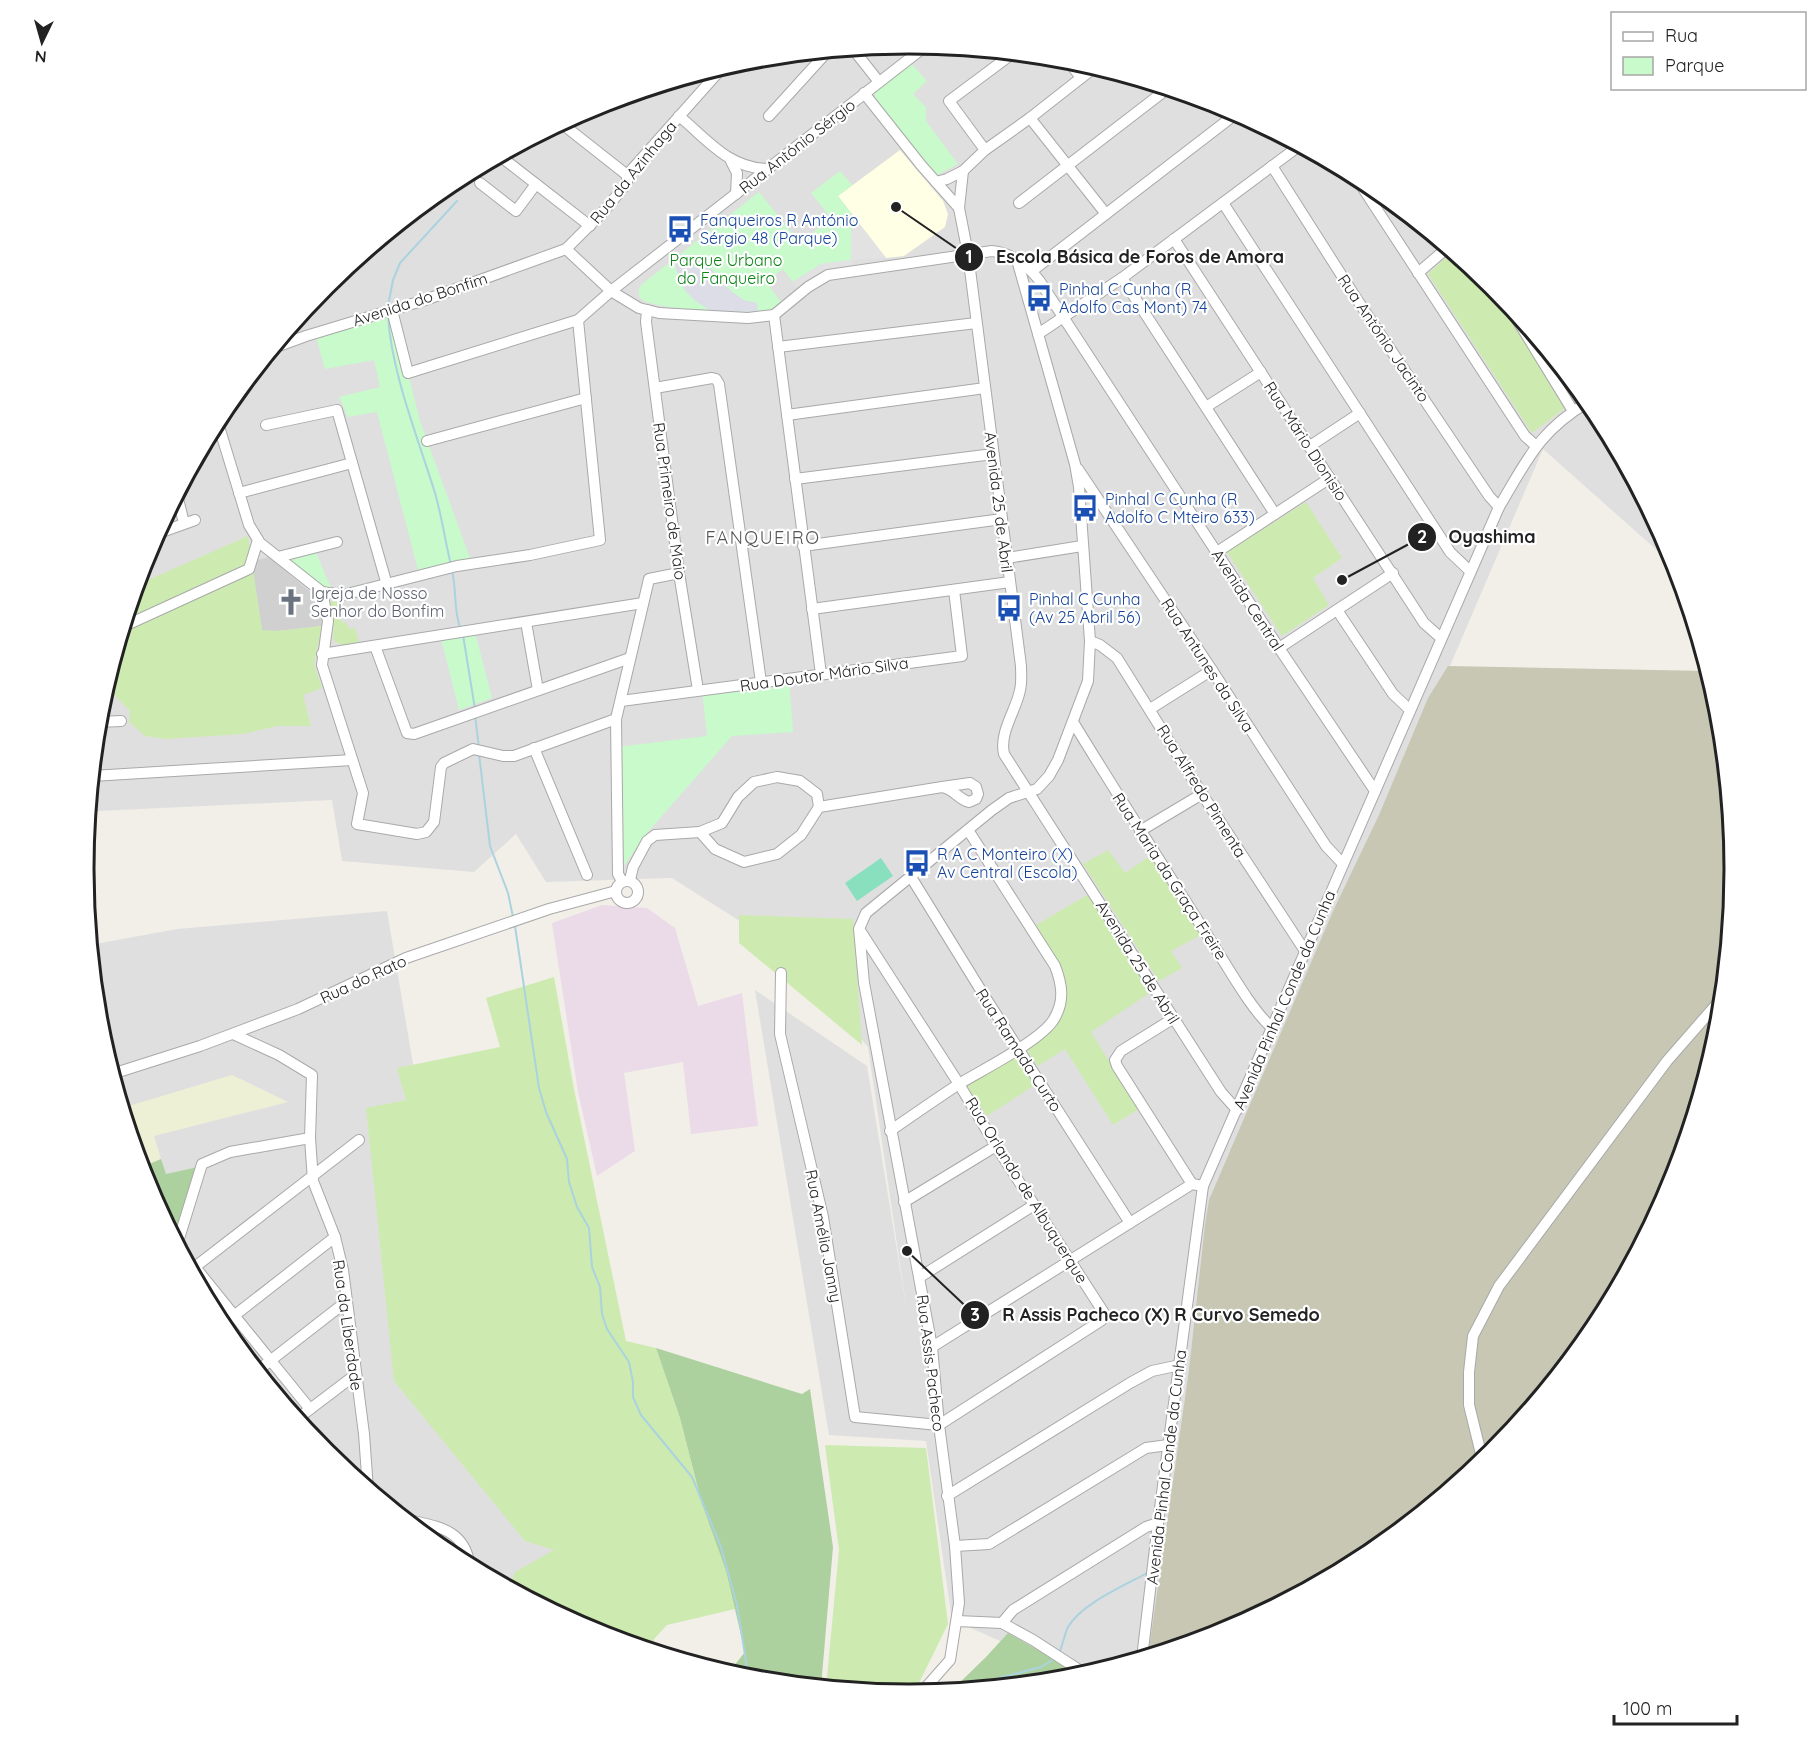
<svg xmlns="http://www.w3.org/2000/svg" width="1818" height="1739" font-family="Quicksand,sans-serif">
<style>
.residential{fill:#e0dfdf}
.industrial{fill:#ebdbe8}
.education{fill:#ffffe5}
.religious{fill:#d0d0d0}
.construction{fill:#c7c7b4}
.farmland{fill:#eef0d5}
.grass{fill:#cdebb0}
.forest{fill:#add19e}
.park{fill:#c8facc}
.pitch{fill:#88e0be}
.parking{fill:#e2e2e2}
.plaza{fill:#dddde8}
.lines{fill:none;stroke-linecap:round;stroke-linejoin:round}
.stream{stroke:#aad3df;stroke-width:2}
.minor-casing{stroke:#a9a9a9;stroke-width:12}
.minor{stroke:#fff;stroke-width:10}
.labels{text-anchor:middle;stroke-width:4.5;stroke-linejoin:round;paint-order:stroke}
.street-label{font-size:16px;fill:#222;stroke:#fff}
.transit-label{font-size:16px;fill:#164399;stroke:#fff;text-anchor:start}
.park-label{font-size:16px;fill:#0c8416;stroke:#fff}
.worship-label{font-size:16px;fill:#5b616d;stroke:#fff;text-anchor:start}
.neighbourhood-label{font-size:18px;letter-spacing:1.5px;fill:#555;stroke:#fff}
.rim{fill:none;stroke:#222;stroke-width:3}
.leader{fill:none;stroke:#222;stroke-width:2}
.callout-dot{fill:#222;stroke:#fff;stroke-width:2}
.mark-label{font-size:18px;text-anchor:middle;font-weight:bold;fill:#fff}
.callout-label{font-size:18px;text-anchor:middle;font-weight:bold;fill:#222;stroke:#fff;stroke-width:4.5;stroke-linejoin:round;paint-order:stroke}
</style>
<rect width="100%" height="100%" fill="#f2efe9"/>
<g class="residential">
<path d="M909 44 1070 59 1225 107 1368 183 1493 286 1596 411 1672 554 1677 568 1543 449 1217 1209 1156 1653 1081 1676 952 1620 926 1441 829 1435 755 990 867 1066 907 1312 868 1047 785 950 672 878 546 882 516 834 474 872 342 861 332 800 98 811 88 816 99 708 146 553 222 410 325 285 450 183 593 106 748 59Z"/>
<path d="M387 911 420 1105 571 1553 530 1599 450 1556 325 1453 222 1328 146 1185 99 1030 90 945 177 929Z"/>
</g>
<path class="industrial" d="M602 905 647 908 675 928 698 1006 742 993 758 1126 691 1134 683 1062 624 1073 635 1151 597 1176 578 1092 552 923Z"/>
<path class="education" d="M900 150 943 201 948 214 945 227 904 256 886 258 838 196Z"/>
<path class="religious" d="M269 557 315 596 323 616 322 626 277 631H262L253 572 254 561Z"/>
<path class="construction" d="M1448 666 1708 671 1719 709 1735 870 1719 1031 1672 1186 1596 1329 1493 1454 1368 1556 1225 1633 1148 1656 1189 1370 1205 1225 1209 1200 1334 909 1379 815 1428 698Z"/>
<path class="farmland" d="M232 1075 288 1102 154 1136 161 1159 140 1168 122 1108Z"/>
<g class="grass">
<path d="M1452 252 1485 279 1565 408 1532 433 1428 274Z"/>
<path d="M1306 502 1342 558 1313 578 1329 605 1282 636 1227 552Z"/>
<path d="M248 536 262 630 277 631 322 626 314 664 322 688 303 695 311 726H278L242 734 166 739 145 736 129 722 130 711 114 695 104 692 142 566 148 580Z"/>
<path d="M336 598 342 623 346 622 349 629 355 628 360 645C349 646 341 648 333 639L334 626 330 603Z"/>
<path d="M1108 850 1125 873 1150 856 1201 935 1171 951 1182 968 1159 981 1083 864Z"/>
<path d="M1089 894 1151 992 1091 1032 1139 1109 1113 1125 1065 1049 1038 1066 1026 1049 1056 1027 1066 1002 1064 972 1036 925Z"/>
<path d="M739 915 853 919 862 1045 739 943Z"/>
<path d="M554 977 574 1089 626 1341 656 1348 680 1418 702 1504 726 1571 735 1609 667 1625 654 1639 653 1651 593 1632 510 1588 515 1572 554 1550 525 1541 394 1381 366 1108 406 1100 397 1068 500 1047 486 998Z"/>
<path d="M1015 1054 1035 1085 987 1116 966 1086Z"/>
<path d="M825 1445 926 1448 948 1624 915 1691 908 1695 826 1687 839 1550Z"/>
</g>
<g class="forest">
<path d="M161 1159 166 1174 198 1167 175 1240 146 1185 140 1168Z"/>
<path d="M656 1348 802 1394 810 1389 833 1547 821 1687 748 1680 725 1673 729 1672 745 1652 726 1571 702 1504 680 1418Z"/>
<path d="M1008 1633 1083 1676 1070 1680 950 1692 986 1657Z"/>
</g>
<g class="park">
<path d="M910 62 927 81 913 94 926 107V121L958 164 937 175 875 99V91Z"/>
<path d="M840 171 852 185 838 196 851 213V260L821 264 793 282 783 269 766 282 781 302C777 305 773 309 769 310 755 316 649 310 640 298 637 294 639 289 641 285L759 192 800 243 831 218 811 193Z"/>
<path d="M392 310 420 421 470 558 418 570 377 412 348 417 339 397 380 387 374 360 325 369 316 337Z"/>
<path d="M314 548 331 588 321 587 278 557Z"/>
<path d="M475 632 492 698 459 710 441 638Z"/>
<path d="M789 679 793 732 732 736 647 833 618 874 617 747 707 736 702 690Z"/>
</g>
<path class="pitch" d="M881 858 893 876 857 901 845 883Z"/>
<path class="parking" d="M851 213 886 258 852 260V266L823 270 797 288 793 282 821 264 851 260Z"/>
<path class="plaza" d="M679 254 702 258 731 291 744 300 757 303 758 312 711 311 694 300 684 289 676 269 675 258Z"/>
<g class="lines">
<g class="stream">
<path d="M388 306 393 280 400 263 457 201"/>
<path d="M388 315C391 372 418 438 435 493 442 517 445 541 451 565"/>
<path d="M452 571C457 590 453 611 461 630"/>
<path d="M463 635 475 709"/>
<path d="M475 715 479 748"/>
<path d="M479 754 490 846 508 893 513 917"/>
<path d="M515 926 539 1088 546 1112 567 1159 569 1182 577 1207 589 1228 592 1267 600 1287 602 1314 607 1329 629 1362 633 1382V1397L641 1415 692 1477 721 1547 737 1605 749 1680"/>
<path d="M1059 1653C1063 1645 1064 1635 1068 1627 1082 1603 1126 1585 1149 1572"/>
<path d="M950 1691 1041 1667 1056 1658"/>
</g>
<defs>
<g id="minor">
<path d="M853 49 879 82"/>
<path d="M1067 59 1081 78"/>
<path d="M864 93 921 165 959 208"/>
<path d="M679 116C708 140 728 168 768 169"/>
<path d="M769 116 828 51"/>
<path d="M1030 118 1106 214"/>
<path d="M561 123 627 175"/>
<path d="M985 150 949 101 1012 54"/>
<path d="M500 156 590 226"/>
<path d="M731 161 737 173 736 194"/>
<path d="M1272 166 1356 298 1489 496 1499 507"/>
<path d="M963 171 959 208 968 254 1021 666C1021 673 1022 682 1020 690 1016 711 999 732 1004 754L1221 1092 1237 1110"/>
<path d="M1355 176 1525 436 1536 446"/>
<path d="M936 182 947 179 963 171 985 150 1030 118 1095 67"/>
<path d="M480 183 516 211 536 184"/>
<path d="M1019 203 1167 89"/>
<path d="M1223 203 1450 552 1470 571"/>
<path d="M1174 239 1424 623 1441 638"/>
<path d="M566 249 611 291 639 308 659 313 748 318 774 315 808 287 828 275 992 251C1011 253 1027 265 1039 280L1279 648 1375 791"/>
<path d="M1032 271 1237 113"/>
<path d="M1418 273 1447 248"/>
<path d="M1122 278 1275 514"/>
<path d="M1505 300 1573 411"/>
<path d="M392 310 408 373 578 320 611 291 927 45"/>
<path d="M647 310 646 322 679 573 698 690"/>
<path d="M774 315 821 674"/>
<path d="M1038 334 1122 278 1299 146"/>
<path d="M778 347 976 323"/>
<path d="M273 348 306 336 425 300 566 249 604 211 627 183V175L723 67"/>
<path d="M655 388 712 378 716 379 719 384 761 682"/>
<path d="M1206 407 1261 372"/>
<path d="M787 415 985 388"/>
<path d="M217 420 249 525 260 543 322 592 343 595 457 566 530 555 600 540 578 320"/>
<path d="M266 425 337 410 387 585"/>
<path d="M427 441 586 398"/>
<path d="M1310 446 1360 413"/>
<path d="M1078 469 1212 670 1326 846 1343 864"/>
<path d="M795 479 993 454"/>
<path d="M239 493 352 463"/>
<path d="M177 495 184 523"/>
<path d="M156 534 195 520"/>
<path d="M803 546 1002 519"/>
<path d="M1217 552 1330 478"/>
<path d="M278 557 337 542"/>
<path d="M1007 558 1082 546"/>
<path d="M322 592 328 621 322 665 363 793 357 824 417 834 426 832 434 822 441 767 444 763 473 749 503 756H514L616 719"/>
<path d="M812 609 1010 582"/>
<path d="M1337 610 1393 694 1410 710"/>
<path d="M526 622 538 690"/>
<path d="M125 624 131 623 249 569 258 540"/>
<path d="M1090 641 1100 645 1117 658 1202 794 1305 951"/>
<path d="M375 646 407 733 414 734 630 658"/>
<path d="M1279 648 1393 573"/>
<path d="M322 654 643 603"/>
<path d="M621 701 962 656 954 590"/>
<path d="M1150 709 1212 670"/>
<path d="M98 722 121 721"/>
<path d="M1073 722C1117 794 1163 866 1209 938 1227 965 1249 1007 1272 1028"/>
<path d="M534 748 587 875"/>
<path d="M92 776 352 760"/>
<path d="M1140 831 1202 794"/>
<path d="M700 832 715 849 744 862 777 854 801 835 819 807 942 787C954 789 958 799 969 802L976 799 978 794 976 787 970 783 942 787"/>
<path d="M911 877 985 997 1130 1223"/>
<path d="M630 880 633 867 647 841 655 835 700 832 722 823 738 797 754 782 777 777 800 781 817 794 819 807"/>
<path d="M622 881 618 874 616 719 649 579 679 573"/>
<circle cx="627" cy="892" r="11"/>
<path d="M781 973 780 1034 823 1217 855 1417 939 1425 1102 1320 1104 1313 996 1146 959 1084 861 932"/>
<path d="M1174 1018 1121 1051 1115 1060 1117 1066 1192 1184"/>
<path d="M233 1034 279 1055 312 1075 310 1138 313 1181 335 1237 343 1270 364 1434 368 1489"/>
<path d="M112 1074 200 1046 298 1009 406 958 549 909 616 891"/>
<path d="M890 1131C913 1115 936 1099 959 1084 982 1070 1042 1040 1054 1019 1065 1001 1062 984 1055 966L968 830"/>
<path d="M904 1202 996 1146"/>
<path d="M177 1245 202 1164 230 1152 310 1138"/>
<path d="M195 1267 310 1409"/>
<path d="M191 1270 359 1140"/>
<path d="M920 1277 1034 1205"/>
<path d="M221 1326 335 1237"/>
<path d="M932 1347 1192 1184 1203 1186"/>
<path d="M257 1371 347 1301"/>
<path d="M297 1419 355 1375"/>
<path d="M1483 1462 1469 1405V1372L1473 1336 1499 1286 1667 1061 1722 998"/>
<path d="M947 1496 1130 1383 1152 1371 1180 1365"/>
<path d="M405 1519C437 1527 465 1528 470 1567"/>
<path d="M955 1546 989 1544 1146 1448 1168 1445"/>
<path d="M957 1621 1002 1623 1033 1640 1087 1675"/>
<path d="M1002 1623 1013 1610 1146 1527 1158 1523"/>
<path d="M1142 1658 1158 1523 1203 1186 1499 507C1527 460 1539 431 1588 402"/>
<path d="M920 1694 950 1660 959 1603 955 1546 939 1425 932 1347 864 983 859 929 866 913 992 810 1009 798 1037 789 1049 776 1058 760 1088 681 1090 641 1079 487 1075 464 1017 260"/>
</g>
</defs>
<use href="#minor" class="minor-casing"/>
<use href="#minor" class="minor"/>
</g>
<defs>
<symbol id="bus-bare" viewBox="-9 -9 18 18"><path d="M-5-6H5V4H4V6H2V4H-2V6H-4V4H-5ZM-3.5-4V0h7V-4ZM-3.5 1.2v1.5H-2V1.2ZM2 1.2v1.5H3.5V1.2Z" fill="#1a4fb4" stroke="#fff" stroke-width="2.5" paint-order="stroke"/></symbol>
<symbol id="church-bare" viewBox="-9 -9 18 18"><path d="M-1.2-6h2.4v3.5h3.3v2.4h-3.3V6h-2.4V-.1h-3.3v-2.4h3.3Z" fill="#6b7280" stroke="#fff" stroke-width="2.5" paint-order="stroke"/></symbol>
</defs>
<g fill-rule="evenodd">
<use href="#bus-bare" x="661" y="210" width="38" height="38"/>
<use href="#bus-bare" x="1020" y="279" width="38" height="38"/>
<use href="#bus-bare" x="1066" y="489" width="38" height="38"/>
<use href="#church-bare" x="272" y="583" width="38" height="38"/>
<use href="#bus-bare" x="990" y="589" width="38" height="38"/>
<use href="#bus-bare" x="898" y="844" width="38" height="38"/>
</g>
<g class="labels">
<g class="street-label">
<text transform="translate(797 146) rotate(-38)" y="6">Rua António Sérgio</text>
<text transform="translate(633 172) rotate(-51)" y="6">Rua da Azinhaga</text>
<text transform="translate(420 299) rotate(-18)" y="6">Avenida do Bonfim</text>
<text transform="translate(1384 338) rotate(56)" y="6">Rua António Jacinto</text>
<text transform="translate(1306 441) rotate(57)" y="6">Rua Mário Dionisio</text>
<text transform="translate(670 501) rotate(82)" y="6">Rua Primeiro de Maio</text>
<text transform="translate(999 502) rotate(83)" y="6">Avenida 25 de Abril</text>
<text transform="translate(1248 600) rotate(57)" y="6">Avenida Central</text>
<text transform="translate(1208 665) rotate(57)" y="6">Rua Antunes da Silva</text>
<text transform="translate(824 674) rotate(-8)" y="6">Rua Doutor Mário Silva</text>
<text transform="translate(1202 791) rotate(58)" y="6">Rua Alfredo Pimenta</text>
<text transform="translate(1170 876) rotate(57)" y="6">Rua Maria da Graça Freire</text>
<text transform="translate(1138 962) rotate(58)" y="6">Avenida 25 de Abril</text>
<text transform="translate(363 979) rotate(-25)" y="6">Rua do Rato</text>
<text transform="translate(1284 1000) rotate(-67)" y="6">Avenida Pinhal Conde da Cunha</text>
<text transform="translate(1019 1050) rotate(57)" y="6">Rua Ramada Curto</text>
<text transform="translate(1027 1190) rotate(58)" y="6">Rua Orlando de Albuquerque</text>
<text transform="translate(824 1236) rotate(79)" y="6">Rua Amélia Janny</text>
<text transform="translate(348 1325) rotate(82)" y="6">Rua da Liberdade</text>
<text transform="translate(931 1363) rotate(83)" y="6">Rua Assis Pacheco</text>
<text transform="translate(1166 1467) rotate(-83)" y="6">Avenida Pinhal Conde da Cunha</text>
</g>
<g class="transit-label">
<text x="700" y="226">Fanqueiros R António<tspan x="700" dy="18">Sérgio 48 (Parque)</tspan></text>
<text x="1059" y="295">Pinhal C Cunha (R<tspan x="1059" dy="18">Adolfo Cas Mont) 74</tspan></text>
<text x="1105" y="505">Pinhal C Cunha (R<tspan x="1105" dy="18">Adolfo C Mteiro 633)</tspan></text>
<text x="1029" y="605">Pinhal C Cunha<tspan x="1029" dy="18">(Av 25 Abril 56)</tspan></text>
<text x="937" y="860">R A C Monteiro (X)<tspan x="937" dy="18">Av Central (Escola)</tspan></text>
</g>
<g class="park-label">
<text x="726" y="266">Parque Urbano<tspan x="726" dy="18">do Fanqueiro</tspan></text>
</g>
<g class="worship-label">
<text x="311" y="599">Igreja de Nosso<tspan x="311" dy="18">Senhor do Bonfim</tspan></text>
</g>
<g class="neighbourhood-label">
<text x="763" y="544">FANQUEIRO</text>
</g>
</g>
<path d="M0 0H1818V1739H0ZM94 869a815 815 0 1 1 1630 0a815 815 0 1 1-1630 0Z" fill="#fff" fill-rule="evenodd"/>
<path class="rim" d="M94 869a815 815 0 1 1 1630 0a815 815 0 1 1-1630 0Z"/>
<path class="leader" d="M896 207L969 257M1342 580L1422 537M907 1251L975 1315"/>
<g class="callout-dot">
<circle cx="896" cy="207" r="6"/>
<circle cx="1342" cy="580" r="6"/>
<circle cx="907" cy="1251" r="6"/>
<circle cx="969" cy="257" r="15"/>
<circle cx="1422" cy="537" r="15"/>
<circle cx="975" cy="1315" r="15"/>
</g>
<g class="mark-label">
<text x="969" y="263">1</text>
<text x="1422" y="543">2</text>
<text x="975" y="1321">3</text>
</g>
<g class="callout-label">
<text x="1140" y="263">Escola Básica de Foros de Amora</text>
<text x="1492" y="543">Oyashima</text>
<text x="1161" y="1321">R Assis Pacheco (X) R Curvo Semedo</text>
</g>
<rect x="1611" y="12" width="195" height="78" fill="#ffffff" stroke="#a7a7a7" stroke-width="1.5"/>
<rect x="1623" y="32" width="30" height="9" fill="#ffffff" stroke="#a7a7a7" stroke-width="1.5"/>
<text x="1665" y="42" font-size="18" fill="#222222">Rua</text>
<rect x="1623" y="57" width="30" height="18" fill="#c8facc" stroke="#a7a7a7" stroke-width="1.5"/>
<text x="1665" y="72" font-size="18" fill="#222222">Parque</text>
<g transform="translate(42 42) rotate(185)" stroke="#ffffff" stroke-width="4.5" paint-order="stroke">
<path d="M0-4.5L10 22L0 15L-10 22Z" fill="#222222"/>
<text y="-9" font-size="16" font-weight="bold" text-anchor="middle" fill="#222222">N</text>
</g>
<path d="M1614 1715v9h123v-9" fill="none" stroke="#222222" stroke-width="3"/>
<text x="1623" y="1715" font-size="18" fill="#222222" stroke="#ffffff" stroke-width="4.5" paint-order="stroke">100 m</text>
</svg>
